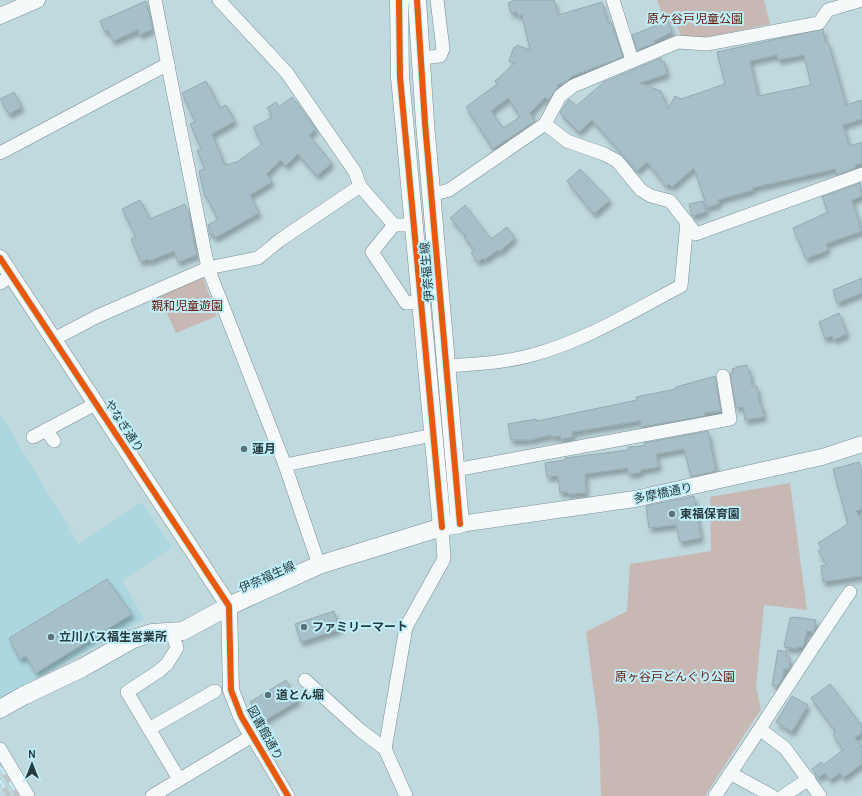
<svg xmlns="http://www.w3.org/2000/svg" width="862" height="796" font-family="Karla,'Noto Sans JP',sans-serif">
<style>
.built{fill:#acd7e1}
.green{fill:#c8b8b4}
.building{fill:#a6bfc9;stroke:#97aab1;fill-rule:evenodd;filter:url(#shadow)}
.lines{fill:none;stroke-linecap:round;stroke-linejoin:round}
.minor-casing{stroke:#7a8e93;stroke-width:14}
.tertiary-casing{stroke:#7a8e93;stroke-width:17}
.secondary-casing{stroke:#7a8e93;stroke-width:19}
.minor{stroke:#f5f9fa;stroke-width:13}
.tertiary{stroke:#f5f9fa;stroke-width:16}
.secondary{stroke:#f5f9fa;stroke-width:18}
.rail-casing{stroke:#bdc5c6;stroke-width:4.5}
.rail{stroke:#bfeef9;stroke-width:3;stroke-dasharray:9;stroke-linecap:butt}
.cycleway-casing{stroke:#bfeef9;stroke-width:8}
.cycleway{stroke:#e8590c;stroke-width:6}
.poi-dot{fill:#5c7276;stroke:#bfeef9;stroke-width:1.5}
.labels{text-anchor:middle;stroke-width:4;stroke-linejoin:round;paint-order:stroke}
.park-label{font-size:12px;fill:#691804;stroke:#bfeef9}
.street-label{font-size:12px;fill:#273a3e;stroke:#bfeef9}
.poi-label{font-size:12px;font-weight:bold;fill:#273a3e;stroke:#bfeef9;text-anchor:start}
</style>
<defs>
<filter id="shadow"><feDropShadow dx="2.5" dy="4.5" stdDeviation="2" flood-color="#0004"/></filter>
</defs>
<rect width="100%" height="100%" fill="#bfd9df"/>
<path class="built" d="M0 414 79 544 142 502 172 547 122 581 144 619 0 699Z"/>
<g class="green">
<path d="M657 0H764L770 24 698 39 681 37 677 26 665 22Z"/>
<path d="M203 278 217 316 176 333 159 296Z"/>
<path d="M790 483 807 610 764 605 756 687 761 709 705 796H601L599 730 586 632 627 611 630 564 711 551 710 497Z"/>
</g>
<g class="building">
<path d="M514 0H554L558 15 602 2 608 23 611 22 623 57 572 76 565 82 557 85 558 87 549 100 545 97 530 113 535 121 493 149 466 107 497 84 495 81 515 63 509 61 514 47 516 48 517 45 530 50 522 15 518 16 517 12 511 13 508 3ZM508 98 520 117 503 128 491 111Z"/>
<path d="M146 1 153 29 140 35 138 30 113 41 108 30 105 32 100 21Z"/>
<path d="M668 21 672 32 654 41 655 43 637 50 632 35Z"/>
<path d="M823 29 825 42H828L846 105 862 100V119L843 125 849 146 862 142V163L855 165V168L837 175 835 169 752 188 753 190 718 200 719 204 707 207 694 168 672 187 669 184 666 186 647 162 637 171 592 120 579 132 560 113 569 99 576 106 604 82 661 58 662 62 664 61 667 74 640 83 661 91 668 109 675 96 681 99 725 84 717 52ZM777 55 778 60 804 55 811 85 758 96 750 61Z"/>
<path d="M206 81 220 108 226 105 235 121 212 134 225 165 237 162 262 144 253 127 271 118 270 116 272 115 267 108 276 102 279 107 292 97 316 129 309 135 332 163 317 176 298 154 286 166 280 160 267 174 272 182 250 195 259 213 215 238 213 234 210 235 208 225 218 219 206 196 205 197 199 171 205 169 197 151 201 148 190 124 195 122 182 93Z"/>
<path d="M14 92 22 107 9 114 0 99Z"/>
<path d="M580 169 610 200 594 214 567 181Z"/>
<path d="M860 183 862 196 852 200 862 231 826 244 828 249 826 251 806 259 793 228 828 212 822 197Z"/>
<path d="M140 200 150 219 185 204 189 212 194 241H193L197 255 178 262 174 251 149 261 148 259 141 262 131 239 136 237 122 209Z"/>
<path d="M703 201 706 212 692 216 689 204Z"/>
<path d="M465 205 491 239 507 227 515 238 499 252 498 250 484 260 483 258 478 262 471 253 475 250 464 237 466 236 450 218Z"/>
<path d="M862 278V293L837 303 833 290Z"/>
<path d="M839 313 847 334 834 340 832 336 825 339 819 322Z"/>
<path d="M747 365 748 371H750L752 386H757L760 405H762L764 417 745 420 743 407 736 408 730 373H733L732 369 736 368V367Z"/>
<path d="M715 376 721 411 704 413 705 416 641 427 640 421 572 432 573 437 561 439 560 436 551 437V435L530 440H511L508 424 536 419 537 421 637 400 636 397 676 389V387Z"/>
<path d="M708 431 716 471 711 472 691 477 684 449 656 454 659 467 640 470V473L628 474V468L585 474 586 493 568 494 566 492 560 493 558 476 547 477 545 463 565 460V458L628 450V447L644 446V443Z"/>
<path d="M859 462 862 472V509L856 511 862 521V576L823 582 821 566 827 565 818 551 822 549 818 543 848 524 833 469Z"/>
<path d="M694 496 701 538 680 542 676 525 649 528 646 506Z"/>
<path d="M107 579 132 614 36 673 26 656 20 659 9 638Z"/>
<path d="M334 611 340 629 301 642 295 624Z"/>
<path d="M794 617 816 620 814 632 807 631 803 647H797V649L784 647 790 618Z"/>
<path d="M778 650 787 652 786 657 790 658 789 669H784L783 678 778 686 772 685Z"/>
<path d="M286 680 299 700 262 722 250 702Z"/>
<path d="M830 684 862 726V733L855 738 862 747V764L843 778 840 773 830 780 825 773 818 778 812 769 821 762 823 765 843 750 833 735 836 732 811 698Z"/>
<path d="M792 696 808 705 792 732 776 722Z"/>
</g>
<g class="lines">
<defs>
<g id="minor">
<path d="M155 0 208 268 285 465 319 565"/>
<path d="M219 0 287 73 355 172 360 186 394 225"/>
<path d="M613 0 632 60"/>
<path d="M421 58 440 56 443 49 437 0"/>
<path d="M545 124 567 141 604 154 617 161 641 190 651 196 670 201 696 234 862 174"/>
<path d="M0 153 168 64"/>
<path d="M431 195 449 190 545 124 560 96 573 86 678 42 707 44 819 23 828 10 862 0"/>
<path d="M413 225H394L372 252 406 303 420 302"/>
<path d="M0 283 11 276"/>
<path d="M54 339 98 316 208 268 258 258 280 240 360 186"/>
<path d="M447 366C475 364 504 363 532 355 585 341 633 311 681 286L687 222"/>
<path d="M46 430 54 441"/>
<path d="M33 437 97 403"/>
<path d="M285 465 433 435"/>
<path d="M455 470 730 419 723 376"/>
<path d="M172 632 177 648 167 664 159 671 127 692 179 779"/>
<path d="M305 680 360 730 385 749 406 796"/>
<path d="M149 729 215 691"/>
<path d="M761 730 785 748 820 796"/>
<path d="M0 749 28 796"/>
<path d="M385 749 406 627 444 559 442 527"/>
<path d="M730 773 772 796"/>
<path d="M152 796 252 736 288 796"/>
<path d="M715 796C761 729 804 659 850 592"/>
<path d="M783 796 809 779"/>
</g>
<g id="tertiary">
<path d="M0 16 37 0"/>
<path d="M0 258 229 606 231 690 241 716 252 736"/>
<path d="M460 524 635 499 822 457 862 444"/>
</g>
<g id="secondary">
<path d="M399 0 400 77 442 527"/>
<path d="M0 709 23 696 82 668 133 639 152 633 183 631 229 606 319 565 442 527 460 524 425 123 417 0"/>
</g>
</defs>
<use href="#minor" class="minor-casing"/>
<use href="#tertiary" class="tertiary-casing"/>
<use href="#secondary" class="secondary-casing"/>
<use href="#minor" class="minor"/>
<use href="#tertiary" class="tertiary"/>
<use href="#secondary" class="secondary"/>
<defs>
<g id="rail">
<path d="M0 767 18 796"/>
<path d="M0 780 9 796"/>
</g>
</defs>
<use href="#rail" class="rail-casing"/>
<use href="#rail" class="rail"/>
<defs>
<g id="cycleway">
<path d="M399 0 400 77 442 527"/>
<path d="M417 0 425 123 460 524"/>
<path d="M0 258 229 606 231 690 241 716 288 796"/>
</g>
</defs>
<use href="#cycleway" class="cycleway-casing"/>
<use href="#cycleway" class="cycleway"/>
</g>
<g class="poi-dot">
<circle cx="244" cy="449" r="4"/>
<circle cx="672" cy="514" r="4"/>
<circle cx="304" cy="627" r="4"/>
<circle cx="51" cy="637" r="4"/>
<circle cx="268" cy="695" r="4"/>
</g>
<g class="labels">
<g class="park-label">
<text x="695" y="23">原ケ谷戸児童公園</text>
<text x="187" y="310">親和児童遊園</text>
<text x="675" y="681">原ヶ谷戸どんぐり公園</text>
</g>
<g class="street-label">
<text transform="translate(427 272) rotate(-95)" y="4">伊奈福生線</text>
<text transform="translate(124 426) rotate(57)" y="4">やなぎ通り</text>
<text transform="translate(663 493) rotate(-12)" y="4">多摩橋通り</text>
<text transform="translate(267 577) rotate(-24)" y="4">伊奈福生線</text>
<text transform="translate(265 733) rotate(61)" y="4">図書館通り</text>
</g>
<g class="poi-label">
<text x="252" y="453">蓮月</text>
<text x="680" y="518">東福保育園</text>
<text x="312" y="631">ファミリーマート</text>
<text x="59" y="641">立川バス福生営業所</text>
<text x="276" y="699">道とん堀</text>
</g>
</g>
<g transform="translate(32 764)" stroke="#bfeef9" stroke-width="3" paint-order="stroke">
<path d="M0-3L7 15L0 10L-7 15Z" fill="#273a3e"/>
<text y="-6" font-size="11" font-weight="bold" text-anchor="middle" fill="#273a3e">N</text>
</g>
</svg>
